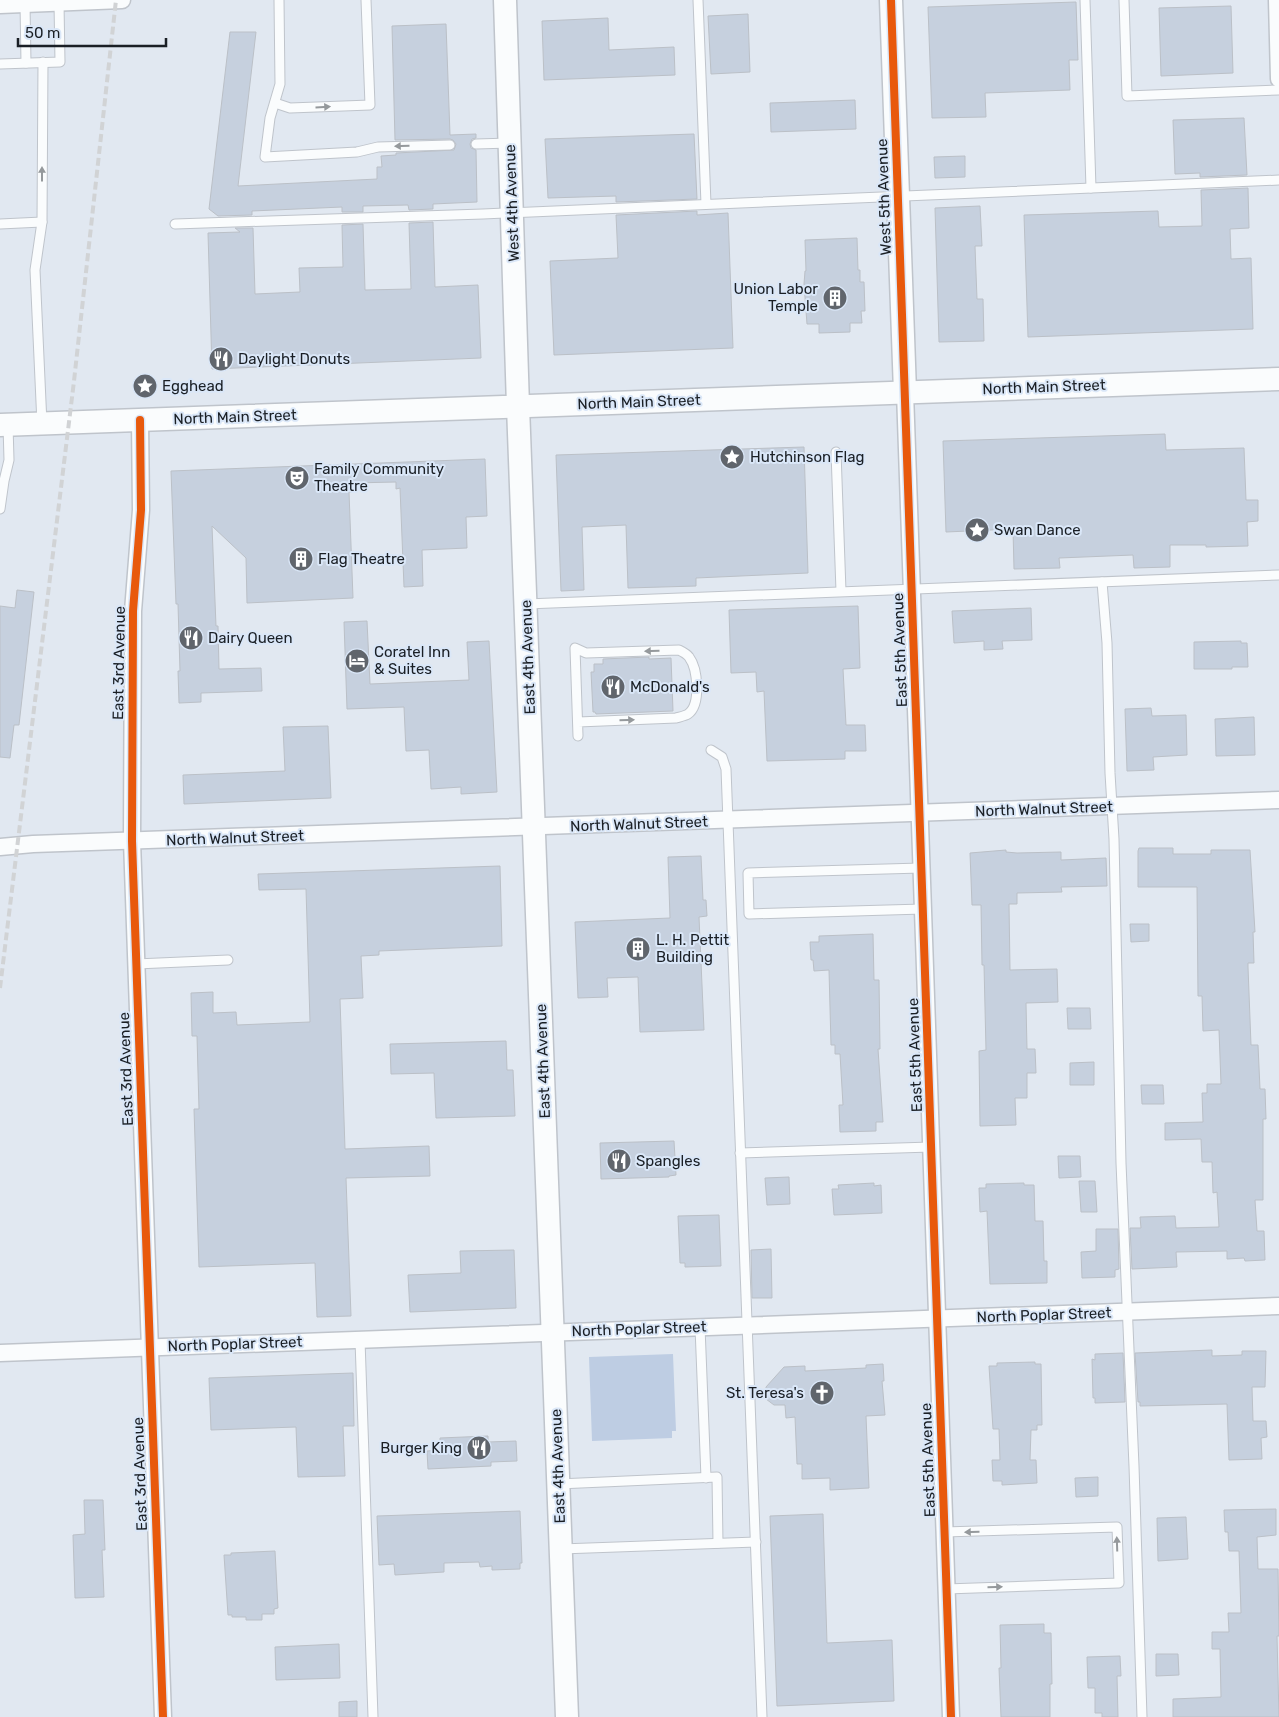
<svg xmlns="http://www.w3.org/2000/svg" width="1279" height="1717" font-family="Rubik,sans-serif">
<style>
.green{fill:#becde3}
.building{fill:#c6d0de;stroke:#bbc0c7}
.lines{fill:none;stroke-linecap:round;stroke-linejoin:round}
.lane-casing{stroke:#bfc4cb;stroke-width:11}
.street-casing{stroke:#bfc4cb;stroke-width:19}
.secondary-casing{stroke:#bfc4cb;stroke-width:25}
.lane{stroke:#fafcfd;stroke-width:9}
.street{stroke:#fafcfd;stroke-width:16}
.secondary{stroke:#fafcfd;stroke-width:22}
.rail{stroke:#d1d3d5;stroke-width:4;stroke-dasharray:8 4;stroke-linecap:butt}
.cycleway-casing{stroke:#dae7f8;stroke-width:11}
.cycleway{stroke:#e8590c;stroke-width:8}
.oneway{fill:#95999c}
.labels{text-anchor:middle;stroke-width:4;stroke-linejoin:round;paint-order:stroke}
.street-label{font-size:15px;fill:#1a1f25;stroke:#dae7f8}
.poi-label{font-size:15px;fill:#1a1f25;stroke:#dae7f8;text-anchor:start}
</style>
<rect width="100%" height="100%" fill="#e1e8f1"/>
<path class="green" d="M673 1354 676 1431H672V1438L592 1441 589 1357Z"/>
<g class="building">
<path d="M1076 2 1078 60H1069L1070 90 985 93 986 117 932 118 928 7Z"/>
<path d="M1231 6 1233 73 1161 76 1159 8Z"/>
<path d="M748 14 750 72 711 74 708 16Z"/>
<path d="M608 18 609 50 674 47 675 75 544 80 542 21Z"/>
<path d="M446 24 450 135 476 134V138L472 139 470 144 471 148 476 150 477 202 433 204V209L409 210 408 205 363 206V212H342V207L252 211V215L218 216 209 209 230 32H256L238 186 377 179V167H382L381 156 396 155V153L454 150 456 144 453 140 450 139 395 140 392 26Z"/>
<path d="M855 100 856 129 771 132 770 103Z"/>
<path d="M1244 118 1247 175 1200 177V173L1175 174 1173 120Z"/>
<path d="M694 134 697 199 616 202V196L548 198 545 139Z"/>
<path d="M965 156V177L935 178 934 157Z"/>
<path d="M1248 188 1249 228 1230 229 1231 259 1251 258 1253 329 1028 337 1024 215 1158 211 1159 227 1202 226 1201 190Z"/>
<path d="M980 206 982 246H975L977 299H983L984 341 939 342 935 208Z"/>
<path d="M697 211V215L728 213 733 348 554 355 550 261 618 258 616 215Z"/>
<path d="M433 222 435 287 478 285 481 358 212 369 208 233 240 232 235 228H253L255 294 300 292 299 268 343 267 342 225 363 224 365 290 411 289 409 223Z"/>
<path d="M857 238 858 270H860V282H864L865 311H861L862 323H850V332L819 333V324H807L804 284 805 271H806L805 240Z"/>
<path d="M1165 434 1166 450 1244 448 1246 500H1258V521L1247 522 1248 546 1206 547V545H1170V567L1134 568 1133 555 1059 558 1060 568 1014 569 1013 529 946 532 943 441Z"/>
<path d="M804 447 808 573 696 578V586L628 588 626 525 582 527 584 590 561 591 556 455Z"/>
<path d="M485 459 487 516 466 517 467 548 422 550 423 586 404 587 400 488 396 489V482L352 483 353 492H349L353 598 247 603 246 558 212 526 216 626H218L219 669 261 668 262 691 201 693V702L179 703 178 671H180L178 604H176L171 471Z"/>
<path d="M17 590 34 592 19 725H14L10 758 0 757V606L15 608Z"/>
<path d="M858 606 860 668 843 669 846 725H865L866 751H845V759L767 761 764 691 757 692 756 672 731 673 729 610Z"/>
<path d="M1031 608 1032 640 1002 641 1003 649 984 650V641L954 643 952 611Z"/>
<path d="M367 621 370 684 469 680 467 642 489 641 497 792 461 794V787L431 789 429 750 406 751 404 707 347 709 344 622Z"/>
<path d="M1241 641V643H1247L1248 667H1232V669H1194V642Z"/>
<path d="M649 657V659L671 658 673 711 596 714 595 712H593L591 672H594V664H603V659Z"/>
<path d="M1151 708 1152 716 1186 715 1187 755 1153 757 1154 770 1127 771 1125 709Z"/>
<path d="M1254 717 1255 755 1216 756 1215 719Z"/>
<path d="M328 726 331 798 184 804 183 775 285 771 283 727Z"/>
<path d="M1139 848H1173V854H1211V850H1250L1255 932H1253L1254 963H1248V967L1251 1045H1258L1260 1089H1265L1266 1119H1263V1200H1255L1257 1231H1264L1265 1260 1245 1261 1244 1258 1227 1259V1251L1176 1252 1177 1267 1132 1269 1130 1228H1141L1140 1217 1175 1216 1176 1228 1219 1227 1217 1192 1213 1193 1212 1162H1202L1201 1139 1165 1140V1123L1203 1122 1202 1093H1207V1084H1221L1219 1030 1203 1031 1202 996H1198L1197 887H1138V851Z"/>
<path d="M1006 850V852L1017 853 1061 852V860L1106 858 1107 886 1061 887 1062 892 1017 893V904H1009L1010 970 1057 969 1058 1002 1026 1003 1027 1049H1035L1036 1073H1027V1098H1015L1016 1125 980 1126 979 1051 986 1050 984 965H982L981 905H972L970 853Z"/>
<path d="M701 856 703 900H706L707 916 699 917 704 1030 640 1032 638 977 607 978 608 997 578 998 575 922 670 918 668 857Z"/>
<path d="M500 866 502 946 379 951V955L361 956 363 998 340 999 345 1149 429 1146 430 1176 346 1178 351 1316 317 1317 315 1263 199 1267 194 1109H199L197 1036H192L191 993 213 992V1013L236 1012 237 1025 310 1022 306 889 259 890 258 874Z"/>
<path d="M1130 924H1149V941L1131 942Z"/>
<path d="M873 934 874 980H879L880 1049H878L883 1122H876V1131L840 1132 839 1105H843L840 1054H835V1045H831L829 970 814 971 813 960H811L810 942H819V936Z"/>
<path d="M1067 1008H1090L1091 1029H1068Z"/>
<path d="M506 1041 507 1070H513L515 1116 436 1118 434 1073 391 1074 390 1044Z"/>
<path d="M1094 1062V1085H1070V1063Z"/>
<path d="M1141 1085H1163L1164 1104H1142Z"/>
<path d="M674 1141 676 1175 669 1176V1177L601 1179 600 1143Z"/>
<path d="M1058 1156H1080L1081 1177 1059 1178Z"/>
<path d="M789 1177 790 1204 767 1205 765 1178Z"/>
<path d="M1079 1181H1095L1097 1212H1081Z"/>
<path d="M874 1183V1186L881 1185 882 1213 834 1215 832 1189H839L838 1185Z"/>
<path d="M1024 1183V1185H1034L1035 1221H1043L1044 1261H1047V1283L990 1284 987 1211 980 1212 979 1188H986V1184Z"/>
<path d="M719 1215 721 1266 685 1267V1263H680L678 1216Z"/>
<path d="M1096 1229H1118L1119 1269 1115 1270V1277L1082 1278 1081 1252 1096 1251Z"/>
<path d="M771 1249 772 1298H752L751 1250Z"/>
<path d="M514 1250 516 1308 410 1312 408 1275 461 1273 460 1251Z"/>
<path d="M1212 1350V1356L1242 1355V1351H1266L1265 1387H1252L1253 1421H1266L1267 1437 1261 1438 1262 1459 1229 1460 1227 1404 1140 1406V1402H1138L1135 1353Z"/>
<path d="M1123 1353 1125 1402 1095 1403V1398H1093L1092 1359 1095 1360V1354Z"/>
<path d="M1035 1362V1364H1041L1042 1425H1037V1430H1031L1030 1460H1036L1037 1483 1002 1485V1481H993L992 1460H1000L999 1429H993L989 1366H997V1363Z"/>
<path d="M883 1364 884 1381H882L885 1415 866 1416 869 1488 830 1490V1478L802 1479V1464H797L795 1417 786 1418 785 1405H774L766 1399V1387L784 1367 805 1366V1371L866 1368V1365Z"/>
<path d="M353 1373 354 1426H343L345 1476 298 1477 296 1427 211 1430 209 1378Z"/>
<path d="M488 1436V1442L516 1441 517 1461 491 1462V1466L428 1469 427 1451 440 1450V1438Z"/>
<path d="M1098 1477V1496L1076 1497 1075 1478Z"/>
<path d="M84 1500H103L105 1550H102L104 1597 75 1598 73 1535 85 1534Z"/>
<path d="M1276 1509V1535L1257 1537 1258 1569H1278L1279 1636H1277L1279 1717H1173V1699L1221 1697 1220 1649H1212V1632H1229L1228 1613H1241L1239 1551H1229L1228 1532H1225L1224 1510Z"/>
<path d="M520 1511 522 1563H520V1569L492 1570V1566L480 1567 479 1562 444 1563V1572L395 1575 394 1564 379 1565 377 1516Z"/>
<path d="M823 1514 827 1643 892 1640 894 1701 777 1706 770 1516Z"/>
<path d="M1186 1517 1188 1559 1158 1561 1157 1518Z"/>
<path d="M275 1551 278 1608 274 1609V1614H262V1620H246V1617H232V1615H228L224 1555H231V1553Z"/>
<path d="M1044 1624V1633H1051L1052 1684H1050V1717H1001L999 1668H1001L1000 1625Z"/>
<path d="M339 1644 340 1678 276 1680 275 1647Z"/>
<path d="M1156 1654H1178L1179 1675 1156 1676Z"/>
<path d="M1120 1656 1121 1676H1117L1118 1717H1102V1713H1095V1688H1088L1087 1657Z"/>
<path d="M357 1701V1717H339V1702Z"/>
</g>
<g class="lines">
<defs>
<g id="lane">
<path d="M279 0 280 84 270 118 265 157 357 152 378 147 450 145"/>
<path d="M698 0 706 204"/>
<path d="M1085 0 1091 188"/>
<path d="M1124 0 1127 96 1279 90"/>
<path d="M25 4 26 63"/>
<path d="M0 64 60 62 59 3"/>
<path d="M275 103 290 108 370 105 366 0"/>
<path d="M476 144 510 143"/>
<path d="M0 224 42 222"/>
<path d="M175 224 483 214 1279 180"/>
<path d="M42 424 35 270 42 222 43 62"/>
<path d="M836 452 841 591"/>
<path d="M0 509 4 481 9 460 8 425"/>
<path d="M1102 582 1107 643 1110 773 1114 839 1121 1163 1134 1466 1142 1717"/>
<path d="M526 604 1279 575"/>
<path d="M578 722 676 718C679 717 685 716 688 714 701 705 698 669 689 657 687 654 683 652 679 650L586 653 575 648 578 736"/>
<path d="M711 750 722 757 726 769 762 1717"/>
<path d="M921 868 748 873 749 914 923 909"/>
<path d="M136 964 228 960"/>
<path d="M740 1153 931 1147"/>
<path d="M700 1327 706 1478"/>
<path d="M360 1340 373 1717"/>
<path d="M558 1484 717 1477 718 1543"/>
<path d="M944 1532 1117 1527 1119 1583 946 1589"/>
<path d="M561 1549 756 1542"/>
</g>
<g id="street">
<path d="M1277 0 1279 79"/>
<path d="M0 5 122 0"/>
<path d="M905 392 951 1717"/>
<path d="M140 420 141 510 133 611 132 841 163 1717"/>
<path d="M0 847 33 844 1279 800"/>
<path d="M0 1353 1279 1306"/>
</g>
<g id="secondary">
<path d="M505 0 518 406 567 1717"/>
<path d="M891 0 905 392"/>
<path d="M0 425 1279 379"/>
</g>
</defs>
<use href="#lane" class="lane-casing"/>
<use href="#street" class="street-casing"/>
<use href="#secondary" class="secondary-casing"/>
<use href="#lane" class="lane"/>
<use href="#street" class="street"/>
<use href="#secondary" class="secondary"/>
<path class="rail" d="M0 988 74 381 116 0"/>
<defs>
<g id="cycleway">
<path d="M891 0 951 1717"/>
<path d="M140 420 141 510 133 611 132 841 163 1717"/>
</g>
</defs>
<use href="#cycleway" class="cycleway-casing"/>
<use href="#cycleway" class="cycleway"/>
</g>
<defs><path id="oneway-solid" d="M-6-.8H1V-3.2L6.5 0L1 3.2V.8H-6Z" transform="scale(1.25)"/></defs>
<g class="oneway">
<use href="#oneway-solid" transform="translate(323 107) rotate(-3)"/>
<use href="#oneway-solid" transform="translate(402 146) rotate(178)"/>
<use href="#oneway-solid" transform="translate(42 174) rotate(-90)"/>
<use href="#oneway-solid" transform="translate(652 651) rotate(178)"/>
<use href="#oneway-solid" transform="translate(627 720) rotate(-2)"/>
<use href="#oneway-solid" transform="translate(972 1532) rotate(178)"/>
<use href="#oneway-solid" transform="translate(1117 1544) rotate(-92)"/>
<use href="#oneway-solid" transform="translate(995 1587) rotate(-2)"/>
</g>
<defs>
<symbol id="building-disc" viewBox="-11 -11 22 22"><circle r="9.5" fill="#60656c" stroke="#dae7f8"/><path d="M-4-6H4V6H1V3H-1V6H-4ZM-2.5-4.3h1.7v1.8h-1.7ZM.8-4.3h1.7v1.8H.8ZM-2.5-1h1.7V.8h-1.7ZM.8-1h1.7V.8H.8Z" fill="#fff"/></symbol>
<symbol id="restaurant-disc" viewBox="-11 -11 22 22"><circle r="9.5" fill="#60656c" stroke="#dae7f8"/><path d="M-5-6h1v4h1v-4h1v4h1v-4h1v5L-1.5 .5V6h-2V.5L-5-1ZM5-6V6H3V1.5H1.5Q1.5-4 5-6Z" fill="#fff"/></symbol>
<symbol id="sight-disc" viewBox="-11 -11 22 22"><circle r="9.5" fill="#60656c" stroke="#dae7f8"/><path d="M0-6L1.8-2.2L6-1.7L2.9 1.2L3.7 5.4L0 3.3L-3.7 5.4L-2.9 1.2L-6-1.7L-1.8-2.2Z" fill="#fff"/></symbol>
<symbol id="theatre-disc" viewBox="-11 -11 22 22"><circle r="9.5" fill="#60656c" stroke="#dae7f8"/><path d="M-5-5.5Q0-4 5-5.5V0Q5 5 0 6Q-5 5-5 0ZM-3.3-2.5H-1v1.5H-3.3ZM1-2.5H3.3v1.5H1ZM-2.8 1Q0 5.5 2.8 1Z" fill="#fff"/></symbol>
<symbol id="hotel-disc" viewBox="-11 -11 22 22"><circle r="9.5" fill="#60656c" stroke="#dae7f8"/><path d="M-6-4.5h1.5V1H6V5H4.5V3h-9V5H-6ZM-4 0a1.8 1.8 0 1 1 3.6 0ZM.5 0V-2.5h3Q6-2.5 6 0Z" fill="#fff"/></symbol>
<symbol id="church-disc" viewBox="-11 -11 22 22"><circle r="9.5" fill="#60656c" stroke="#dae7f8"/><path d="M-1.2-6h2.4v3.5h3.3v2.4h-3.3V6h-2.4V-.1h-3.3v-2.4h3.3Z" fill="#fff"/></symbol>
</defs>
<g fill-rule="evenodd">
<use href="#building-disc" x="821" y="284" width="28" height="28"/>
<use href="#restaurant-disc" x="207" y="345" width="28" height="28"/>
<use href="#sight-disc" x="131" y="372" width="28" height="28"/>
<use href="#sight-disc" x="718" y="443" width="28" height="28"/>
<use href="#theatre-disc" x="283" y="464" width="28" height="28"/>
<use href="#sight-disc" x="963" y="516" width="28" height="28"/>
<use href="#building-disc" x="287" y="545" width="28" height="28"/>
<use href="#restaurant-disc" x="177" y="624" width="28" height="28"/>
<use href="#hotel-disc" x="343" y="647" width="28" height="28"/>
<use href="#restaurant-disc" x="599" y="673" width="28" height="28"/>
<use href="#building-disc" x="624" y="935" width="28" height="28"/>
<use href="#restaurant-disc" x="605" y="1147" width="28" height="28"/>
<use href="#church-disc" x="808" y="1379" width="28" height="28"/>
<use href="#restaurant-disc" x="465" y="1434" width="28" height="28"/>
</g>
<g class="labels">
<g class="street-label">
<text transform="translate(884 197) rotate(-92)" y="5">West 5th Avenue</text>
<text transform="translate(512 203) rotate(-92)" y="5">West 4th Avenue</text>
<text transform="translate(1044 387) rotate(-2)" y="5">North Main Street</text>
<text transform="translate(639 402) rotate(-2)" y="5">North Main Street</text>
<text transform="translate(235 417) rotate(-2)" y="5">North Main Street</text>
<text transform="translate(900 650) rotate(-92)" y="5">East 5th Avenue</text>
<text transform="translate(528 657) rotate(-92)" y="5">East 4th Avenue</text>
<text transform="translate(119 663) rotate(-89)" y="5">East 3rd Avenue</text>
<text transform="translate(1044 809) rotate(-2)" y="5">North Walnut Street</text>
<text transform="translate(639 824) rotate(-2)" y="5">North Walnut Street</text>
<text transform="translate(235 838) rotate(-2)" y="5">North Walnut Street</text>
<text transform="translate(915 1055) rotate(-92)" y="5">East 5th Avenue</text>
<text transform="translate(543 1061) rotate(-92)" y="5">East 4th Avenue</text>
<text transform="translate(126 1069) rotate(-92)" y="5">East 3rd Avenue</text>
<text transform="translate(1044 1315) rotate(-2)" y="5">North Poplar Street</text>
<text transform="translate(639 1329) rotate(-2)" y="5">North Poplar Street</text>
<text transform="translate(235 1344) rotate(-2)" y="5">North Poplar Street</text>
<text transform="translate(928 1460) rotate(-92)" y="5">East 5th Avenue</text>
<text transform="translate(558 1466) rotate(-92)" y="5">East 4th Avenue</text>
<text transform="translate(140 1474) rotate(-92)" y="5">East 3rd Avenue</text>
</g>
<g class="poi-label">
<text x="818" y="294" text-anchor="end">Union Labor<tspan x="818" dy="17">Temple</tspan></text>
<text x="238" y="364">Daylight Donuts</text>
<text x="162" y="391">Egghead</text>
<text x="750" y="462">Hutchinson Flag</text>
<text x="314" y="474">Family Community<tspan x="314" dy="17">Theatre</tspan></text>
<text x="994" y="535">Swan Dance</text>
<text x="318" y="564">Flag Theatre</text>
<text x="208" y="643">Dairy Queen</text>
<text x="374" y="657">Coratel Inn<tspan x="374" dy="17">&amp; Suites</tspan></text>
<text x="630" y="692">McDonald's</text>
<text x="656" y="945">L. H. Pettit<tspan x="656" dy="17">Building</tspan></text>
<text x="636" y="1166">Spangles</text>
<text x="804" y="1398" text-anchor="end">St. Teresa's</text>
<text x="462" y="1453" text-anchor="end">Burger King</text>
</g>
</g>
<path d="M18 38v8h148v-8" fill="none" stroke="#1a1f25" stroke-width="2.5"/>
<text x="25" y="38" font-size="15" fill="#1a1f25" stroke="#dae7f8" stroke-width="4" paint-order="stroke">50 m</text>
</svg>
